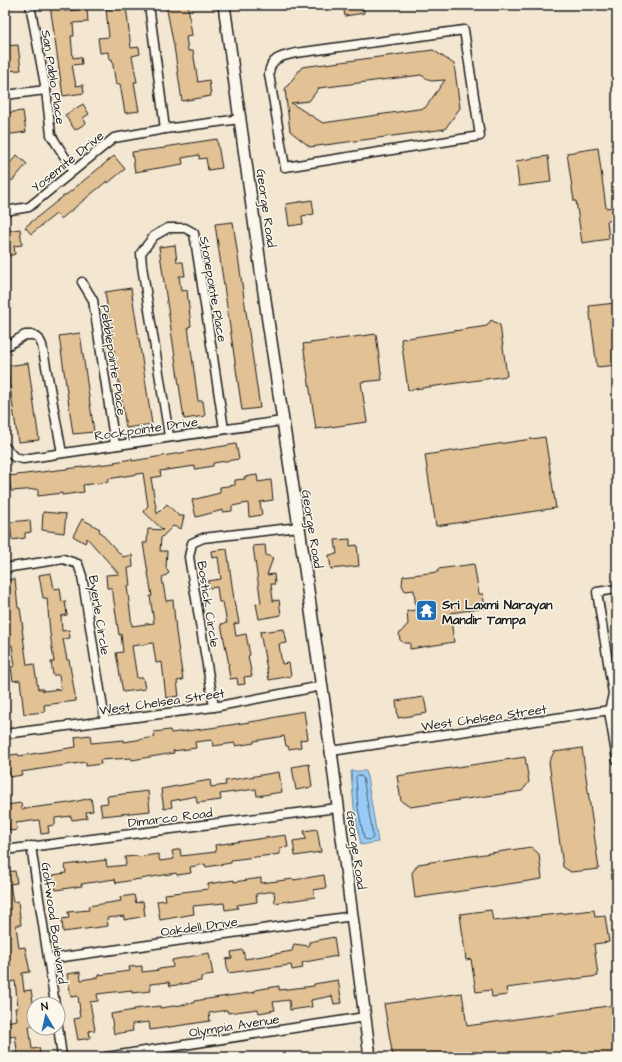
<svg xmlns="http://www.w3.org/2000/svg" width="622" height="1062" font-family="'Architects Daughter',sans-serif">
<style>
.water{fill:#98ccf6;stroke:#66869f}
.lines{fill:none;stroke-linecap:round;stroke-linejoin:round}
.shore{stroke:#4e6273;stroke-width:1}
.building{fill:#e2c295;stroke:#1c1c1c;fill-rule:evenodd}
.minor-casing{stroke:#1c1c1c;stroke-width:11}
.tertiary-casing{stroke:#1c1c1c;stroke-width:14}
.minor{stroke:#fbf7ec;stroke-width:8}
.tertiary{stroke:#fbf7ec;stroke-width:11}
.labels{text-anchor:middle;stroke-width:3;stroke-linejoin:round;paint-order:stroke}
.street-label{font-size:13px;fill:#1c1c1c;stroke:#fbf7ec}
.poi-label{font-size:13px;font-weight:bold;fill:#1c1c1c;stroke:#fbf7ec;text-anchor:start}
</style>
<rect width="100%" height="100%" fill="#f4e7d2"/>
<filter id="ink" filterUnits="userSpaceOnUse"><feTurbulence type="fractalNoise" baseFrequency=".025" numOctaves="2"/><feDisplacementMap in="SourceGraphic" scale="8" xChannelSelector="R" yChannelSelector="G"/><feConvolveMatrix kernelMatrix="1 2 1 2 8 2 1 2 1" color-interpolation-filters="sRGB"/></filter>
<g filter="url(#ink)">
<path class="water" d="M351 771H366L378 842 361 845 354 808Z"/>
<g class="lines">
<path class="shore" d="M358 775 363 777 373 836 372 839 366 840 364 838 358 808 356 777Z"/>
</g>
<g class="building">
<path d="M50 5H63L64 11 87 9 88 22 73 23 74 36H71L73 58 81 57 82 64 72 65 76 86 83 85 84 93 63 96Z"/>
<path d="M166 5H188L192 36 186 37 188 51H193L198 82 209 80 211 96 182 101 174 46Z"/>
<path d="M343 5H363L364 13 345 16Z"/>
<path d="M126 6 131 48 139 47 140 54 132 56 137 82H134L139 111 125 113 120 84 116 85 112 59H109L108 52 100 53 98 38 109 37 106 9Z"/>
<path d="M18 45 21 70 5 71V46Z"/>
<path d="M433 50 454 64 460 108 445 129 310 147 290 131 285 89 302 67ZM421 75 431 81 445 80 425 108 323 123 291 103 309 101 319 88Z"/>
<path d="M83 104 89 114 83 118 86 123 75 130 65 115Z"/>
<path d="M23 111 26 132 5 135V113Z"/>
<path d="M217 139 222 168 208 170 206 158 199 159V155L182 158 183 164 135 172 132 152 165 148V147Z"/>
<path d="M598 148 606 208 617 206V220L607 221 609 239 582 243 576 201H574L567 153Z"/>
<path d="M17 155 27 164 12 181 5 175V169Z"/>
<path d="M114 156 125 169 108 183 107 181 61 219 56 214 31 234 25 227 66 194V195Z"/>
<path d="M548 156 551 182 519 186 516 161Z"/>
<path d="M312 200 314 214 302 216 303 224 289 226 286 204Z"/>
<path d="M233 222 260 408 242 410 215 224Z"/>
<path d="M20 229 22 245 14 246 15 254 8 256 7 247 5 248V231Z"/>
<path d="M175 245 177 262H183L185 276H179L181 291 187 290 191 326 188 327 197 393 198 401H203L205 416 184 419 159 247Z"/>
<path d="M131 288 152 424 126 428 105 292Z"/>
<path d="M615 303 616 308H617V365L597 367 589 306Z"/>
<path d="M491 320 500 325 507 376 408 390 401 339 487 326Z"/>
<path d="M80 333 94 432 73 434 59 336Z"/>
<path d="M376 334 382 380 361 382 367 422 316 429 303 344Z"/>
<path d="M28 363 39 440 18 442 7 366Z"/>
<path d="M545 437 556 508 436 526 425 455Z"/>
<path d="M236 444 239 459 213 463V466L195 469V466L160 471 161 476 151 478 157 514 167 504 179 516H184L181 529 173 526 161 538 160 551H167L166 568 169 573 162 578 166 601 173 600 176 632 183 680 177 681 179 696 166 698 162 662 156 663 153 643 132 646 137 678H143L145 689 123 692 116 653 123 652 121 634 119 635 112 588H107L106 575 119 574 87 538 85 543 73 536 82 519 100 529 99 531 123 557 132 555 133 567 128 568 130 586H127L132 626 154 623 150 596H152L143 543H147L148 529 163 530 143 511 148 506 143 473 108 479V482L83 485 84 492 62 495V493L38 496V489L11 491 9 476 115 463 114 462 132 459V461Z"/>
<path d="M257 475 258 482 271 480 273 500 260 502 262 515 249 517 248 503 232 506V511L223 512V510L196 517 192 500 220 493V487L235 485V480L245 479 244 477Z"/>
<path d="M43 512 66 514 64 533 42 530Z"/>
<path d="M30 520 31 532 25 533V538L12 540 10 522Z"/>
<path d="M350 539V546L357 545 359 566 331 569 329 555 337 554 335 540Z"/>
<path d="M265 545 266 555 273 558 267 575 274 574 275 584H271L273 601 279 600 281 615 259 619 256 604 261 603 253 546Z"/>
<path d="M227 549 235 607H236L239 623 234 624 236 636 246 634 250 655 248 656 252 676 244 677 245 684 238 685 237 678 230 679 228 665H229L221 624 227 623 223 602H219L217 587 209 588 208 581 221 579 218 557 212 558 211 551Z"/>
<path d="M474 564 479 594H483L485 608 450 613 454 642 410 649V643H404L400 640 399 634 408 624 407 611 416 610 414 590 405 591 402 585 403 576 438 572V569Z"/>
<path d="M51 573 54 589 60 588 62 602 65 601 67 615 61 616 62 631 69 630 70 638 63 639 67 660H69L76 701 44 705 45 712 24 714 20 680 13 681 11 667 15 666 12 645 6 646 5 640V580L15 579 18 608H20L23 629H22L27 665 34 664 38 689H43V691L61 689 59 675H53L51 662H54L50 633 47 598H43L39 575Z"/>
<path d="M284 629 287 643 279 644 282 664 289 663 291 676 269 680 260 632Z"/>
<path d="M424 697 427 713 398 718 396 701Z"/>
<path d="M304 711 308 739 300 740 301 747 289 749 288 746H286L284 736 254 741V743L235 746V743L213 746 212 740 195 742 196 748 173 751 174 753 132 760 131 758 100 760 101 764 86 766V762L21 772 22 775 10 777 8 770H5V756L18 754 19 756 76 747 75 737 90 735 91 743 124 740V742L155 737 154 732 170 730 171 733 210 728 263 720 281 716V715Z"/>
<path d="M582 748 599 869 571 872 563 867 549 762 554 752Z"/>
<path d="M525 757 529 782 522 791 410 807 401 801 397 776Z"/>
<path d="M309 764 312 787 296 790 292 767Z"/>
<path d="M279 772 282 792 257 796 256 789 220 794 221 800 197 803 196 796 171 801 172 807 164 809 161 789 210 780 211 787 226 785 225 781Z"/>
<path d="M148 791 150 811 102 816 100 804 108 803 107 796Z"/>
<path d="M91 798 93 811 86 812 87 818 72 820 71 816 55 818V825L48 826 49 833 41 834 39 820 16 823 17 830 10 831 6 805 21 803 22 809 69 803Z"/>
<path d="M317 829 321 852 295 856 293 841 306 839 304 831Z"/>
<path d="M286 835 288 847 280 848V854L231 860V863L206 867 205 864 190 867 191 873 177 875 176 873 116 883 115 879 81 884 82 886 56 890 53 875 66 873 65 865 106 860 107 867 126 865 125 857 138 856V857L158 854 160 861 174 859 172 851 180 849 181 856 216 852 215 845Z"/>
<path d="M531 847 539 854 542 879 415 898 412 873 418 864Z"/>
<path d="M15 871 17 883 10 884 13 902 18 901 21 925H16L19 948 25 947 30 972 22 973 24 991 31 990 34 1008V1026H29L32 1049 39 1048 41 1057H18L15 1036 8 1037 6 1022 17 1020 15 1008H18L15 981 8 982 6 969H5V872Z"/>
<path d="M324 875 326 888 313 890 315 897 275 903 274 891 256 894 257 902 237 905 238 908 225 910 224 903 193 906 194 914 160 920 157 901 166 900 165 894 208 889V884L234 880V882L261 878V883L294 879V880Z"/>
<path d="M134 895 136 903 143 901 145 916 124 920V916L107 918 108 926 63 932 62 919 69 918 68 912 89 910 88 906 121 901 120 897Z"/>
<path d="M491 910 493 921 594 910 595 917 605 916 609 942 594 944 598 976 506 988 507 995 492 997 491 990 476 992 471 959 466 960 460 914Z"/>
<path d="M334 937 337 956 305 962 302 963 303 968 292 970 291 965 228 973 226 959 232 958 231 952 243 950 245 959 292 951 294 944 309 946V942Z"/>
<path d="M209 953 213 975 201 977V981L170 986 169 982 150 984 151 991 132 993V990L97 994 98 1001 90 1002 95 1030 89 1031 90 1038 78 1040 74 1019 80 1018 79 1011H80L78 996 71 997 67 974 80 972 81 980 99 977V975L130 971 129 967 142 966V972L159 970V969L173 967 172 960Z"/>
<path d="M338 980 342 1003 334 1004 332 996 311 1000 312 1007 290 1010 289 1000 273 1002 275 1010 259 1013 258 1009 228 1013 227 1010 209 1013 210 1021 150 1030 149 1022 132 1024 133 1031 114 1034 111 1014 134 1010V1009L160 1006V1008L194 1003V1001L255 992V990L279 986V990L314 986V984Z"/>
<path d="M462 993 467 1026 615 1005 617 1020V1057H393L384 1004Z"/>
</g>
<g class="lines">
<defs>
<g id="minor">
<path d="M30 5 46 90 51 135 73 170"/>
<path d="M149 5 165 129"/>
<path d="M464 30 480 136 285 167 269 74C270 58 282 56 296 53Z"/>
<path d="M5 95 46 90"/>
<path d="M5 211 29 207 114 138 165 129 240 119"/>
<path d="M82 282 93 300 115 445"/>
<path d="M5 347 25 335H34L39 339 42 345 62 453"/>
<path d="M169 436 142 266 141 253 154 236 168 228H185L194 233 224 429"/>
<path d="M5 447 14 457 23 459 282 421"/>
<path d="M5 568 63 559 78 564 82 576 105 721"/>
<path d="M617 589 597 592 613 694 609 711 617 760"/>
<path d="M214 707 189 557 192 543 203 538 299 527"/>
<path d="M5 734 214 707 322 686"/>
<path d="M331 751 617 709"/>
<path d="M31 846 55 1004"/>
<path d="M5 850 337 808"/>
<path d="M49 959 353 916"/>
<path d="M58 1026 62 1057"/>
<path d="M106 1057 365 1017"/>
</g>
<path id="tertiary" d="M224 5 268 321 299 527 331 751 370 1057"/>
</defs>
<use href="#minor" class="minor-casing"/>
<use href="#tertiary" class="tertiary-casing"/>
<use href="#minor" class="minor"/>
<use href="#tertiary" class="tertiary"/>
</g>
</g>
<defs>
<symbol id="temple-square" viewBox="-11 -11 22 22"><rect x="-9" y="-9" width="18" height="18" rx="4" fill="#1f6fb2" stroke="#fbf7ec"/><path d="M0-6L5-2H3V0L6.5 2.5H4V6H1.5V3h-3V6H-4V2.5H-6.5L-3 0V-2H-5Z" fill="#fff"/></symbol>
</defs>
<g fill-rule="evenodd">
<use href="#temple-square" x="414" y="598" width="25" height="25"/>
</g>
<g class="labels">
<g class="street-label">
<text transform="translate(54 77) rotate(81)" y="5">San Pablo Place</text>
<text transform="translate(67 161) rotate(-39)" y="5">Yosemite Drive</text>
<text transform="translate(267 208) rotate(82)" y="5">George Road</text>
<text transform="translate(214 289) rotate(80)" y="5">Stonepointe Place</text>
<text transform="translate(114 360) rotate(81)" y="5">Pebblepointe Place</text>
<text transform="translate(146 428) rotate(-8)" y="5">Rockpointe Drive</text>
<text transform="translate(313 529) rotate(81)" y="5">George Road</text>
<text transform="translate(209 604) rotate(81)" y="5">Bostick Circle</text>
<text transform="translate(100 615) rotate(81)" y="5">Byerle Circle</text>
<text transform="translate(162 701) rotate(-8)" y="5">West Chelsea Street</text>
<text transform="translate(484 717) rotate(-8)" y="5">West Chelsea Street</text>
<text transform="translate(170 817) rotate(-7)" y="5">Dimarco Road</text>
<text transform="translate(357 850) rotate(82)" y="5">George Road</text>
<text transform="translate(55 923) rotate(82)" y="5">Golfwood Boulevard</text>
<text transform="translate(199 926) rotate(-8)" y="5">Oakdell Drive</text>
<text transform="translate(234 1025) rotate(-9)" y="5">Olympia Avenue</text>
</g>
<g class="poi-label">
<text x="442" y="609">Sri Laxmi Narayan<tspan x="442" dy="15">Mandir Tampa</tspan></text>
</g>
</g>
<rect width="622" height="1062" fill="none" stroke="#fbf7ec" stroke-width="20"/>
<rect x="10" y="10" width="602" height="1042" fill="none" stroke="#1c1c1c" stroke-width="1.5" filter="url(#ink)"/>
<g transform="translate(46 1016) rotate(351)"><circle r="19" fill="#fbf7ec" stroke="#a29f99"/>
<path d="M0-3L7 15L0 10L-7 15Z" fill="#1f6fb2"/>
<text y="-6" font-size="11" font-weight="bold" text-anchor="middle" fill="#1c1c1c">N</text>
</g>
</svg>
